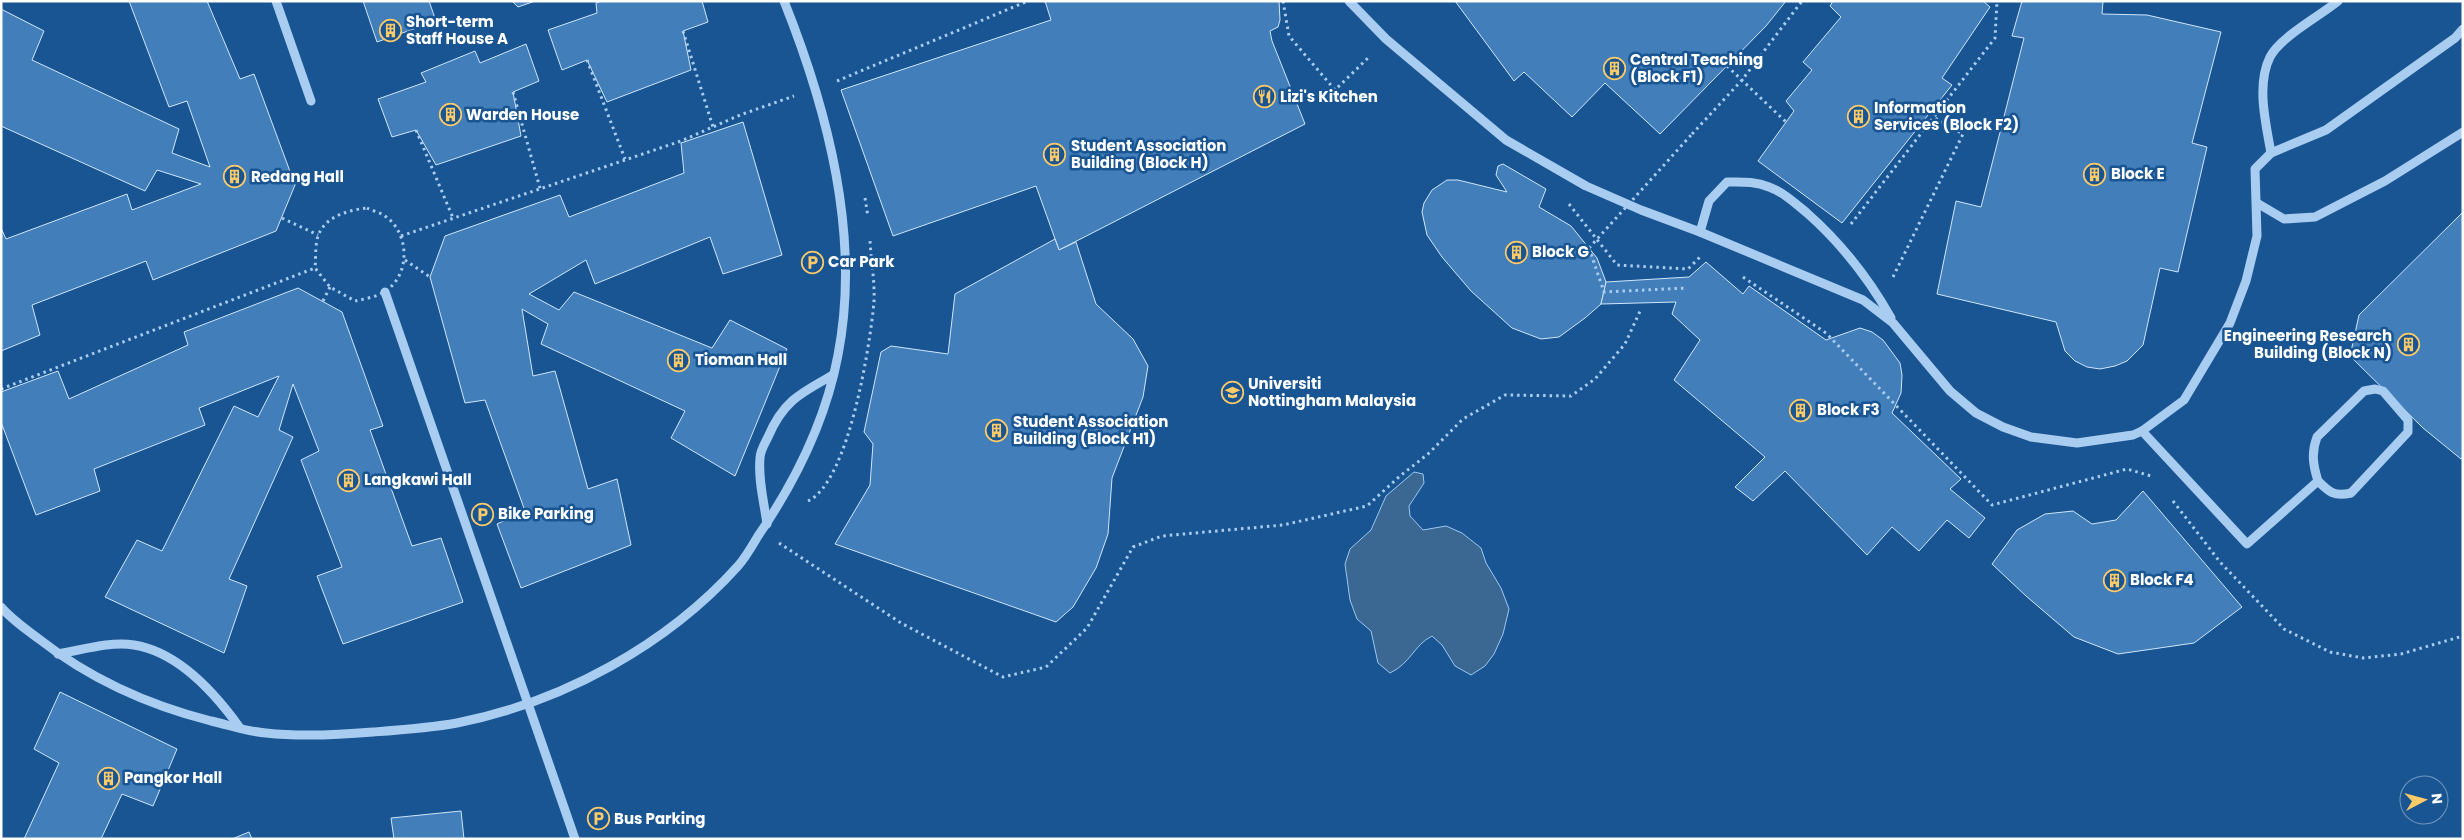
<svg xmlns="http://www.w3.org/2000/svg" width="2464" height="840" font-family="Poppins,sans-serif">
<style>
.water{fill:#3b6793;stroke:#9cc8f2}
.building{fill:#417eba;stroke:#d0e6fb}
.lines{fill:none;stroke-linecap:round;stroke-linejoin:round}
.path{stroke:#a9cdf0;stroke-width:3;stroke-dasharray:2.5 4;stroke-linecap:butt}
.minor{stroke:#a9cdf0;stroke-width:9}
.path-bridge{stroke:#a9cdf0;stroke-width:3;stroke-dasharray:2.5 4;stroke-linecap:butt}
.labels{text-anchor:middle;stroke-width:5;stroke-linejoin:round;paint-order:stroke}
.poi-label{font-size:15px;font-weight:bold;fill:#fff;stroke:#195593;text-anchor:start}
</style>
<rect width="100%" height="100%" fill="#195593"/>
<path class="water" d="M1414 472 1423 474 1424 483 1409 506 1410 516 1423 530 1446 526 1462 533 1481 548 1486 563 1501 588 1509 609 1503 634 1494 654 1485 666 1471 675 1455 666 1442 645 1432 636C1414 645 1411 663 1390 673L1378 663 1371 631 1357 619 1350 600 1345 564 1350 549 1371 530 1386 496Z"/>
<g class="building">
<path d="M129 1H207L240 79 254 74 295 185 276 231 153 280 146 261 32 305 40 335 1 351V228L6 239 127 194 132 210 201 184 157 170 145 191 1 126V9L44 31 32 60 179 129 172 153 210 167 187 101 169 107Z"/>
<path d="M363 1H429L436 21 377 42Z"/>
<path d="M512 1H535L518 7Z"/>
<path d="M602 1H702L708 22 683 31 691 70 607 102 587 60 562 70 548 30 597 13 596 3Z"/>
<path d="M1045 1H1279L1280 20 1278 27 1270 31 1272 41 1305 124 1059 250 1036 186 893 236 841 90 1051 20Z"/>
<path d="M1455 1H1786L1766 26 1660 134 1605 83 1572 117 1524 72 1514 81Z"/>
<path d="M1833 1H1983L1990 7 1942 78 1952 85 1842 223 1758 161 1794 111 1786 101 1812 70 1803 62 1841 17 1830 6Z"/>
<path d="M2022 1H2103L2102 14 2147 15 2221 32 2192 143 2207 147 2178 272 2160 268 2143 345 2127 361 2115 366 2100 369 2087 367 2075 361 2065 351 2056 322 1937 294 1956 201 1981 207 2024 38 2012 36Z"/>
<path d="M526 44 539 81 513 92 521 136 436 165 416 130 392 137 378 99 426 82 421 73 475 51 480 63Z"/>
<path d="M743 122 782 255 723 274 710 237 595 284 586 260 529 294 559 310 574 292 712 348 730 320 787 349 735 476 671 438 685 411 541 344 548 324 522 309 533 376 555 371 588 489 617 479 631 545 521 588 497 524 525 511 485 400 465 403 430 277 445 236 560 195 569 217 684 173 681 143Z"/>
<path d="M1503 164 1546 189 1539 207 1571 226 1597 258 1606 282 1601 304 1585 318 1559 337 1541 339 1512 328 1471 291 1442 257 1427 235 1422 212 1424 203 1432 190 1447 180H1458L1507 192 1496 175 1498 166Z"/>
<path d="M2463 212V456L2461 459 2423 428 2350 356 2359 315Z"/>
<path d="M1055 239 1059 250 1076 242 1096 304 1133 339 1148 366 1143 397 1112 478 1108 534 1096 568 1073 607 1056 622 835 544 870 485 873 444 864 432 881 352 891 346 948 354 955 294Z"/>
<path d="M1706 262 1743 294 1749 286 1826 340 1860 328 1872 332 1883 340 1900 363 1902 375 1901 393 1892 413 1961 479 1950 489 1985 518 1969 538 1947 520 1919 551 1892 527 1867 555 1785 471 1753 501 1735 487 1765 457 1674 380 1700 340 1672 314 1676 302 1601 304 1606 282 1689 277Z"/>
<path d="M298 288 342 312 383 426 370 430 412 546 441 538 463 602 343 644 317 576 342 567 301 460 319 451 293 384 279 430 293 437 229 579 247 586 224 653 105 597 137 540 162 551 234 406 258 417 279 376 199 408 205 425 94 469 100 491 36 515 1 422V392L58 371 69 399 188 345 184 332Z"/>
<path d="M2143 491 2242 607 2194 643 2118 654 2074 637 2026 596 1992 564 2017 530 2045 514 2073 511 2092 524 2116 520Z"/>
<path d="M60 692 177 749 153 806 122 794 101 839H24L59 763 34 749Z"/>
<path d="M461 811 464 839H394L391 818Z"/>
<path d="M249 832 252 839H232Z"/>
</g>
<g class="lines">
<g class="path">
<path d="M1283 1 1289 36 1335 90 1370 56"/>
<path d="M683 31 713 127"/>
<path d="M587 60 625 159"/>
<path d="M1727 66 1786 122"/>
<path d="M837 81 1028 1"/>
<path d="M513 92 540 188"/>
<path d="M416 130 453 218"/>
<path d="M1692 134 1742 80 1802 1"/>
<path d="M865 198 868 217"/>
<path d="M1569 204 1617 265 1688 269 1700 257"/>
<path d="M367 208C372 211 380 212 385 216 410 233 411 276 384 292 376 297 364 299 355 301L330 287 315 268C316 258 315 245 318 236 325 216 349 210 367 208Z"/>
<path d="M282 218 318 235"/>
<path d="M1851 224 1995 38 1997 1"/>
<path d="M401 236 681 141 740 115 794 96"/>
<path d="M1589 248 1604 292 1687 288"/>
<path d="M405 260 430 277"/>
<path d="M1743 277 1826 333 1992 505 2127 469 2151 476"/>
<path d="M1893 277 1963 134 1935 118"/>
<path d="M323 301 330 287"/>
<path d="M1 389 315 268"/>
<path d="M808 501C849 482 870 345 874 302 875 282 871 260 870 241"/>
<path d="M2173 501 2220 562 2284 629 2330 652 2363 658 2401 654 2463 636"/>
<path d="M779 543 901 623 1003 677 1046 667 1087 628 1133 547 1162 536 1283 525 1367 506 1400 476 1428 454 1463 419 1505 395 1571 396 1595 379 1625 344 1641 309"/>
</g>
<g class="minor">
<path d="M276 1 311 101"/>
<path d="M1349 1 1386 39 1506 140 1586 186 1641 210 1700 232 1863 300 1893 323 1950 391 1976 413 2003 427 2031 437 2077 443 2133 435 2142 431 2184 400 2230 323 2246 281 2257 236 2255 169 2271 153 2326 130 2455 38 2463 29"/>
<path d="M2271 153C2266 124 2256 85 2270 57 2280 37 2320 16 2338 1"/>
<path d="M2257 203 2284 219 2315 217 2385 181 2463 132"/>
<path d="M1700 232 1709 201 1727 182C1741 182 1755 181 1769 187 1783 192 1795 203 1807 213 1842 244 1868 277 1891 318"/>
<path d="M385 292 575 839"/>
<path d="M2142 431 2247 544 2318 481C2329 492 2334 497 2351 493L2408 432V420L2383 391 2375 389 2364 391 2317 437C2311 453 2313 465 2318 481"/>
<path d="M767 524C764 502 758 480 760 458 760 451 765 443 768 437 783 401 801 393 833 375"/>
<path d="M1 607C12 620 26 629 39 639 90 679 148 705 211 721 229 725 248 732 266 733 301 737 338 735 373 732 401 730 430 728 457 723 563 702 667 645 738 566 746 557 752 546 758 536 795 482 826 419 838 355 861 237 828 111 784 1"/>
<path d="M58 654C82 650 110 641 134 645 179 652 215 693 240 728"/>
</g>
<path class="path-bridge" d="M1589 248 1692 134"/>
</g>
<defs>
<symbol id="building-ring" viewBox="-11 -11 22 22"><circle r="9.5" fill="#195593" stroke="#ffcb68" stroke-width="1.5"/><path d="M-4-6H4V6H1V3H-1V6H-4ZM-2.5-4.3h1.7v1.8h-1.7ZM.8-4.3h1.7v1.8H.8ZM-2.5-1h1.7V.8h-1.7ZM.8-1h1.7V.8H.8Z" fill="#ffcb68"/></symbol>
<symbol id="restaurant-ring" viewBox="-11 -11 22 22"><circle r="9.5" fill="#195593" stroke="#ffcb68" stroke-width="1.5"/><path d="M-5-6h1v4h1v-4h1v4h1v-4h1v5L-1.5 .5V6h-2V.5L-5-1ZM5-6V6H3V1.5H1.5Q1.5-4 5-6Z" fill="#ffcb68"/></symbol>
<symbol id="parking-ring" viewBox="-11 -11 22 22"><circle r="9.5" fill="#195593" stroke="#ffcb68" stroke-width="1.5"/><path d="M-3.5-5.5H1a3.5 3.5 0 0 1 0 7H-1V5.5H-3.5ZM-1-3.4V-.6H.8a1.4 1.4 0 0 0 0-2.8Z" fill="#ffcb68"/></symbol>
<symbol id="university-ring" viewBox="-11 -11 22 22"><circle r="9.5" fill="#195593" stroke="#ffcb68" stroke-width="1.5"/><path d="M0-5L7-2L0 1L-7-2ZM-4 1L0 2.5L4 1V4Q0 6-4 4Z" fill="#ffcb68"/></symbol>
</defs>
<g fill-rule="evenodd">
<use href="#building-ring" x="378" y="18" width="25" height="25"/>
<use href="#building-ring" x="1602" y="56" width="25" height="25"/>
<use href="#restaurant-ring" x="1252" y="84" width="25" height="25"/>
<use href="#building-ring" x="438" y="102" width="25" height="25"/>
<use href="#building-ring" x="1846" y="104" width="25" height="25"/>
<use href="#building-ring" x="1042" y="142" width="25" height="25"/>
<use href="#building-ring" x="2082" y="162" width="25" height="25"/>
<use href="#building-ring" x="222" y="164" width="25" height="25"/>
<use href="#building-ring" x="1504" y="240" width="25" height="25"/>
<use href="#parking-ring" x="800" y="250" width="25" height="25"/>
<use href="#building-ring" x="2396" y="332" width="25" height="25"/>
<use href="#building-ring" x="666" y="348" width="25" height="25"/>
<use href="#university-ring" x="1220" y="380" width="25" height="25"/>
<use href="#building-ring" x="1788" y="398" width="25" height="25"/>
<use href="#building-ring" x="984" y="418" width="25" height="25"/>
<use href="#building-ring" x="336" y="468" width="25" height="25"/>
<use href="#parking-ring" x="470" y="502" width="25" height="25"/>
<use href="#building-ring" x="2102" y="568" width="25" height="25"/>
<use href="#building-ring" x="96" y="766" width="25" height="25"/>
<use href="#parking-ring" x="586" y="806" width="25" height="25"/>
</g>
<g class="labels">
<g class="poi-label">
<text x="406" y="27">Short-term<tspan x="406" dy="17">Staff House A</tspan></text>
<text x="1630" y="65">Central Teaching<tspan x="1630" dy="17">(Block F1)</tspan></text>
<text x="1280" y="102">Lizi's Kitchen</text>
<text x="1874" y="113">Information<tspan x="1874" dy="17">Services (Block F2)</tspan></text>
<text x="466" y="120">Warden House</text>
<text x="1071" y="151">Student Association<tspan x="1071" dy="17">Building (Block H)</tspan></text>
<text x="2111" y="179">Block E</text>
<text x="251" y="182">Redang Hall</text>
<text x="1532" y="257">Block G</text>
<text x="828" y="267">Car Park</text>
<text x="2392" y="341" text-anchor="end">Engineering Research<tspan x="2392" dy="17">Building (Block N)</tspan></text>
<text x="695" y="365">Tioman Hall</text>
<text x="1248" y="389">Universiti<tspan x="1248" dy="17">Nottingham Malaysia</tspan></text>
<text x="1817" y="415">Block F3</text>
<text x="1013" y="427">Student Association<tspan x="1013" dy="17">Building (Block H1)</tspan></text>
<text x="364" y="485">Langkawi Hall</text>
<text x="498" y="519">Bike Parking</text>
<text x="2130" y="585">Block F4</text>
<text x="124" y="783">Pangkor Hall</text>
<text x="614" y="824">Bus Parking</text>
</g>
</g>
<rect width="2464" height="840" fill="none" stroke="#ffffff" stroke-width="5"/>
<g transform="translate(2424 800) rotate(84)"><circle r="24" fill="#195593" stroke="#7599be"/>
<path d="M0-4L9 19L0 12L-9 19Z" fill="#ffcb68"/>
<text y="-8" font-size="14" font-weight="bold" text-anchor="middle" fill="#ffffff">N</text>
</g>
</svg>
